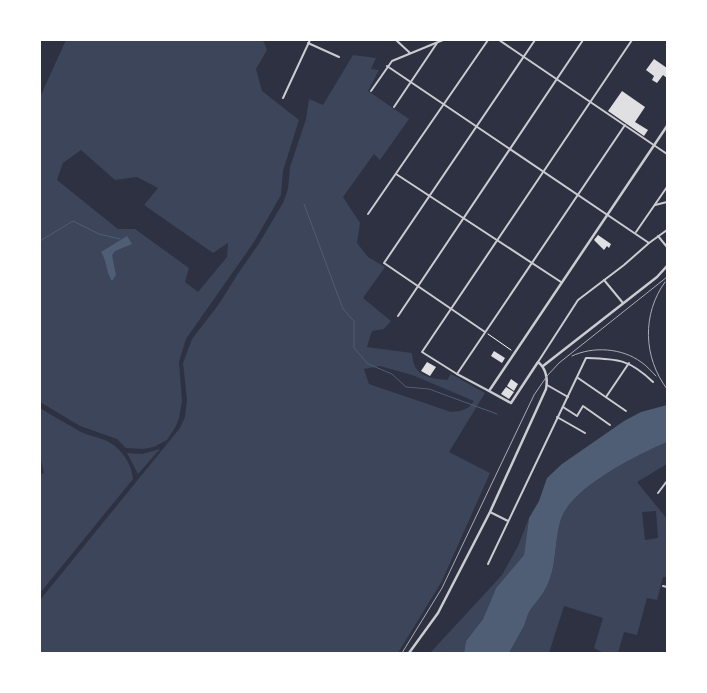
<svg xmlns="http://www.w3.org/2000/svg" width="707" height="693" font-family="'Asap Condensed',sans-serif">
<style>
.green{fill:#3c4559;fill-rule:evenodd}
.water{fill:#4f5d75}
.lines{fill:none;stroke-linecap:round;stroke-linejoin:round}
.stream{stroke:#4f5d75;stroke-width:1}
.building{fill:#e0e0e3}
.path{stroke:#fff;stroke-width:1}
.minor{stroke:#caccd0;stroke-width:2}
.tertiary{stroke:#caccd0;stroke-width:2.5}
.rail{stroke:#abadb3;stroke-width:1}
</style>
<rect width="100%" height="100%" fill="#2d3142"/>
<g class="green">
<path d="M66 40H261L264 42 267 50 256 69 262 91 299 120 283 171 281 195 254 242 186 339 179 362 182 401 179 418 176 426 167 440 154 447 143 449 126 448 117 439 80 426 40 402V97ZM81 150 115 180 137 177 158 188 144 205 213 253 228 243 227 257 198 292 185 282 189 268 135 229H118L57 180 63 163Z"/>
<path d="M353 55 376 58 371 69 379 70 368 91 409 119 380 160 374 154 343 197 360 223 357 243 368 257 385 267 363 298 391 321 384 329 372 331 367 347 412 353C413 376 428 378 447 380L451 374 485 393 449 452 490 473 442 581 398 653H40V600L180 428 185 417 187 400 183 363 192 339 219 304 237 275 258 245 283 203 288 189 290 167 306 119 309 99 323 105ZM380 366 412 375 474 401C468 410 462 411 451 412L369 384 364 369Z"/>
<path d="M40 408C54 417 68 424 81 432 89 436 99 437 107 441 121 448 132 464 133 479L40 593V475L44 473 40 456Z"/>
<path d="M667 442V464L637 482 667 519V577H663L657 600 647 598 637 635 624 632 618 653H604L594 648 603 618 564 606 549 653H509C514 644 519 635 524 626 526 621 527 616 529 612 535 603 542 596 547 586 557 566 554 541 561 519 572 487 637 455 667 442ZM656 511 658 538 645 540 642 512Z"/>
<path d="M160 449 138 474 127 453 142 454Z"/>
<path d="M529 518 524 555 496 588 483 619 466 641 464 653H430L502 575 518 546Z"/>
</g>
<g class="water">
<path d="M127 236 132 244 115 251 112 255 116 275 112 281C106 272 107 261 101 252Z"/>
<path d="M667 405V442C637 455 572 487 561 519 554 541 557 566 547 586 542 596 535 603 529 612 527 616 526 621 524 626 519 635 514 644 509 653H464L466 641 483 619 496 588 524 555 529 518 539 501 547 478 562 464 624 421 641 412Z"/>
</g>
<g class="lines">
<g class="stream">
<path d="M304 204 343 309 354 321V348L368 364 392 374 406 387 429 389 497 414"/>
<path d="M40 241 73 221 99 234 120 239"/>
</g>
</g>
<g class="building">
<path d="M654 59 667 68V78L663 75 657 83 652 80 654 76 646 70Z"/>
<path d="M622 91 645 107 635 122 648 130 644 136 608 111Z"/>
<path d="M598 235 611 244 609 248 607 246 604 250 594 240Z"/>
<path d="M494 351 505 358 502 363 491 356Z"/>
<path d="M427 362 436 367 430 376 421 371Z"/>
<path d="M511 379 518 384 514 391 507 386Z"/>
<path d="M506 387 514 392 509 399 501 394Z"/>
</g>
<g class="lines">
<path class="path" d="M488 334 511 350"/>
<g class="minor">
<path d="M396 40 410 53"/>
<path d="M499 40 667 154"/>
<path d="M308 43 339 57"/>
<path d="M387 66 649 243"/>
<path d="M371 91 392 61 443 40"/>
<path d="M283 98 310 40"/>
<path d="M394 107 437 43"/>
<path d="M396 174 561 282"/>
<path d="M655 205 667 202"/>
<path d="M368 214 488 40"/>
<path d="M636 232 667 187"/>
<path d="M658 236 667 247"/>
<path d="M604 280 623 303"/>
<path d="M398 316 583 40"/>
<path d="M485 332 384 263 535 40"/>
<path d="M538 362 578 300 624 265 649 243 667 230"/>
<path d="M457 374 625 125"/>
<path d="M578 378 626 411"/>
<path d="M547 385 568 397"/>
<path d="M489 391 457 374 422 352 632 40"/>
<path d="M606 397 629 363"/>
<path d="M563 407 577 416 583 406 610 425"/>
<path d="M557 417 585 433"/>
<path d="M658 493 667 481"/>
<path d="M490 512 508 521"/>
<path d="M488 564 586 358C618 359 629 359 653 382"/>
<path d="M663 586 667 587"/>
</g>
<g class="tertiary">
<path d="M543 366 657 277 667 266"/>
<path d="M409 653 438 613 490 512 546 389C548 379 546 368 538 362L511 403 489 391 667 126"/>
</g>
<g class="rail">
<path d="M665 282C642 314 643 357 667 389"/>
<path d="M572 356C593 346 622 348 641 362 647 366 651 371 656 376"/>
<path d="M402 653 442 588 534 395 547 376 559 363 667 277"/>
</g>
</g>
<rect width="707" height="693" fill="none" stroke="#ffffff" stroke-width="82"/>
</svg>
